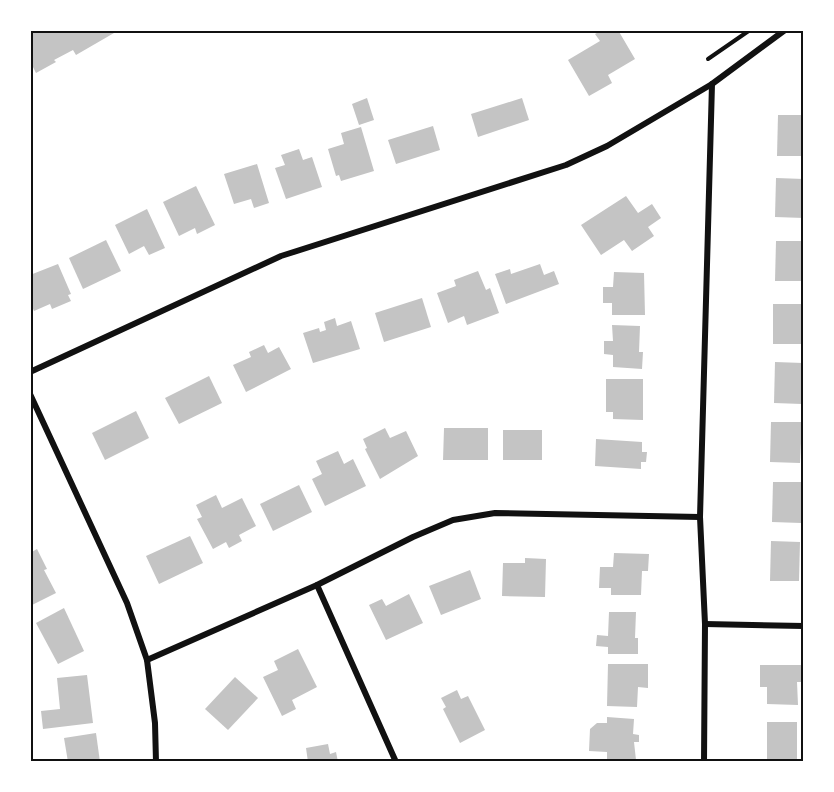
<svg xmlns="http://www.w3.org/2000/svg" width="834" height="792" font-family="Ubuntu,sans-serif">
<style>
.building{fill:#c4c4c4}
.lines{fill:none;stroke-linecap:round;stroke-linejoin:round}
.path{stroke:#111;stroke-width:4}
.minor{stroke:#111;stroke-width:6}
.neatline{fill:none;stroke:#111;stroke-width:2}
</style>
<rect width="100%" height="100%" fill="#fff"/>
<g class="building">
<path d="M36 30H112L114 33 76 55 73 50 54 60 56 62 36 73 33 67 30 69V33Z"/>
<path d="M602 30H618L635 59 608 75 612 83 589 96 568 60 600 41 595 34Z"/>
<path d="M367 98 374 120 359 125 352 104Z"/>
<path d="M522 98 529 120 478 137 471 114Z"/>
<path d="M778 115H804V156H777Z"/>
<path d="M433 126 440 150 396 164 388 140Z"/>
<path d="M361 127 374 171 341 181 339 175 336 176 328 149 344 144 341 133Z"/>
<path d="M299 149 303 160 312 157 322 187 286 199 275 168 285 165 281 155Z"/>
<path d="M257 164 269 203 254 208 251 199 234 204 224 174Z"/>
<path d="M776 178 804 179V218L775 217Z"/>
<path d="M196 186 215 225 197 234 195 228 179 236 163 202Z"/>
<path d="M626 196 638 213 652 204 661 218 648 227 654 236 632 251 624 240 601 255 581 225Z"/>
<path d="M147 209 165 248 149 255 144 246 129 254 115 225Z"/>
<path d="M106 240 121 271 83 289 69 258Z"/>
<path d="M776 241H804L803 281H775Z"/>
<path d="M58 264 71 294 68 295 71 301 52 309 50 304 34 311 30 302V275Z"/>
<path d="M540 264 544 275 554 271 559 284 506 304 495 274 510 269 511 274Z"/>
<path d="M478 271 486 290 490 288 499 313 467 325 464 316 448 323 437 293 456 286 454 280Z"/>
<path d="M614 272 644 273 645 315H612V303H603V287H613Z"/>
<path d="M422 298 431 327 384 342 375 313Z"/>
<rect x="773" y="304" width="31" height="40"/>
<path d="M335 318 337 326 351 321 360 349 313 363 303 333 319 328 320 332 326 330 324 322Z"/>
<path d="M612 325 640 326 639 352H643L642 369 613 367V355L604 354V341H613Z"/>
<path d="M264 345 268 353 279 347 291 369 246 392 233 365 251 357 249 352Z"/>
<path d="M775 362 803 363 802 404 774 403Z"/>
<path d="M209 376 222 403 179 424 165 398Z"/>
<path d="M606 379H643V420L613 419V412H606Z"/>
<path d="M136 411 149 438 105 460 92 433Z"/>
<path d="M771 422H802L800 463 770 462Z"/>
<path d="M385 428 390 438 406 431 418 456 380 479 365 449 367 448 363 439Z"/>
<path d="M444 428H488V460H443Z"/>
<rect x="503" y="430" width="39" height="30"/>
<path d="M596 439 642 442V452H647L646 462H641V469L595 466Z"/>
<path d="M338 451 344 464 353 459 366 486 325 506 312 479 322 474 316 461Z"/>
<path d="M773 482H804L801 523 772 522Z"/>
<path d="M299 485 312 512 273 531 260 504Z"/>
<path d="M216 495 222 508 242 498 256 526 239 535 242 541 229 548 226 542 213 549 197 519 202 517 196 505Z"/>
<path d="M190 536 203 563 159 584 146 556Z"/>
<path d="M771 541 800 542 799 581H770Z"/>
<path d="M37 549 47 569 44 570 56 593 30 606V553Z"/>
<path d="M614 553 649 554 648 571H642L641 595H611V588H599L600 567H613Z"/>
<path d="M525 558 546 559 545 597 502 596 503 563H525Z"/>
<path d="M470 570 481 599 441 615 429 586Z"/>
<path d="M409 594 423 623 386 640 369 605 382 599 386 606Z"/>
<path d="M64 608 84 651 58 664 36 623Z"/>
<path d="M609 612H636L635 638H638V654H608V647L596 646 597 635 608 636Z"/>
<path d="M298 649 317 687 292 700 296 709 282 716 263 677 278 670 274 661Z"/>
<path d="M608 664H648V688L638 687 637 707 607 706Z"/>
<path d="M760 665H804V682H797L798 705 767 704V687H760Z"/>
<path d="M87 675 93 723 43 729 41 711 60 709 57 678Z"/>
<path d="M235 677 258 698 228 730 205 709Z"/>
<path d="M457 690 461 699 468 696 485 730 460 743 443 709 446 707 441 698Z"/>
<path d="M607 717 634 719 633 734 639 735V742H634L636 760 607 759V752L589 751 590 729 597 723H607Z"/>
<rect x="767" y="722" width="30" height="39"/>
<path d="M96 733 100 762H68L64 738Z"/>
<path d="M328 744 330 754 336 752 338 762H308L306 748Z"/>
</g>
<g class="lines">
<path class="path" d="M708 59 750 30"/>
<g class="minor">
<path d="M30 372 281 256 566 165 607 146 712 84 785 30"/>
<path d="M30 394 127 603 147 660 155 723 156 762"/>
<path d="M317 585 396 762"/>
<path d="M705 624 804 626"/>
<path d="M147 660 317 585 413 537 453 520 495 513 700 517"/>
<path d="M704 762 705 624 700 517 712 84"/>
</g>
</g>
<rect width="834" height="792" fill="none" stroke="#ffffff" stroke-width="63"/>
<rect x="32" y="32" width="770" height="728" class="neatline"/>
</svg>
